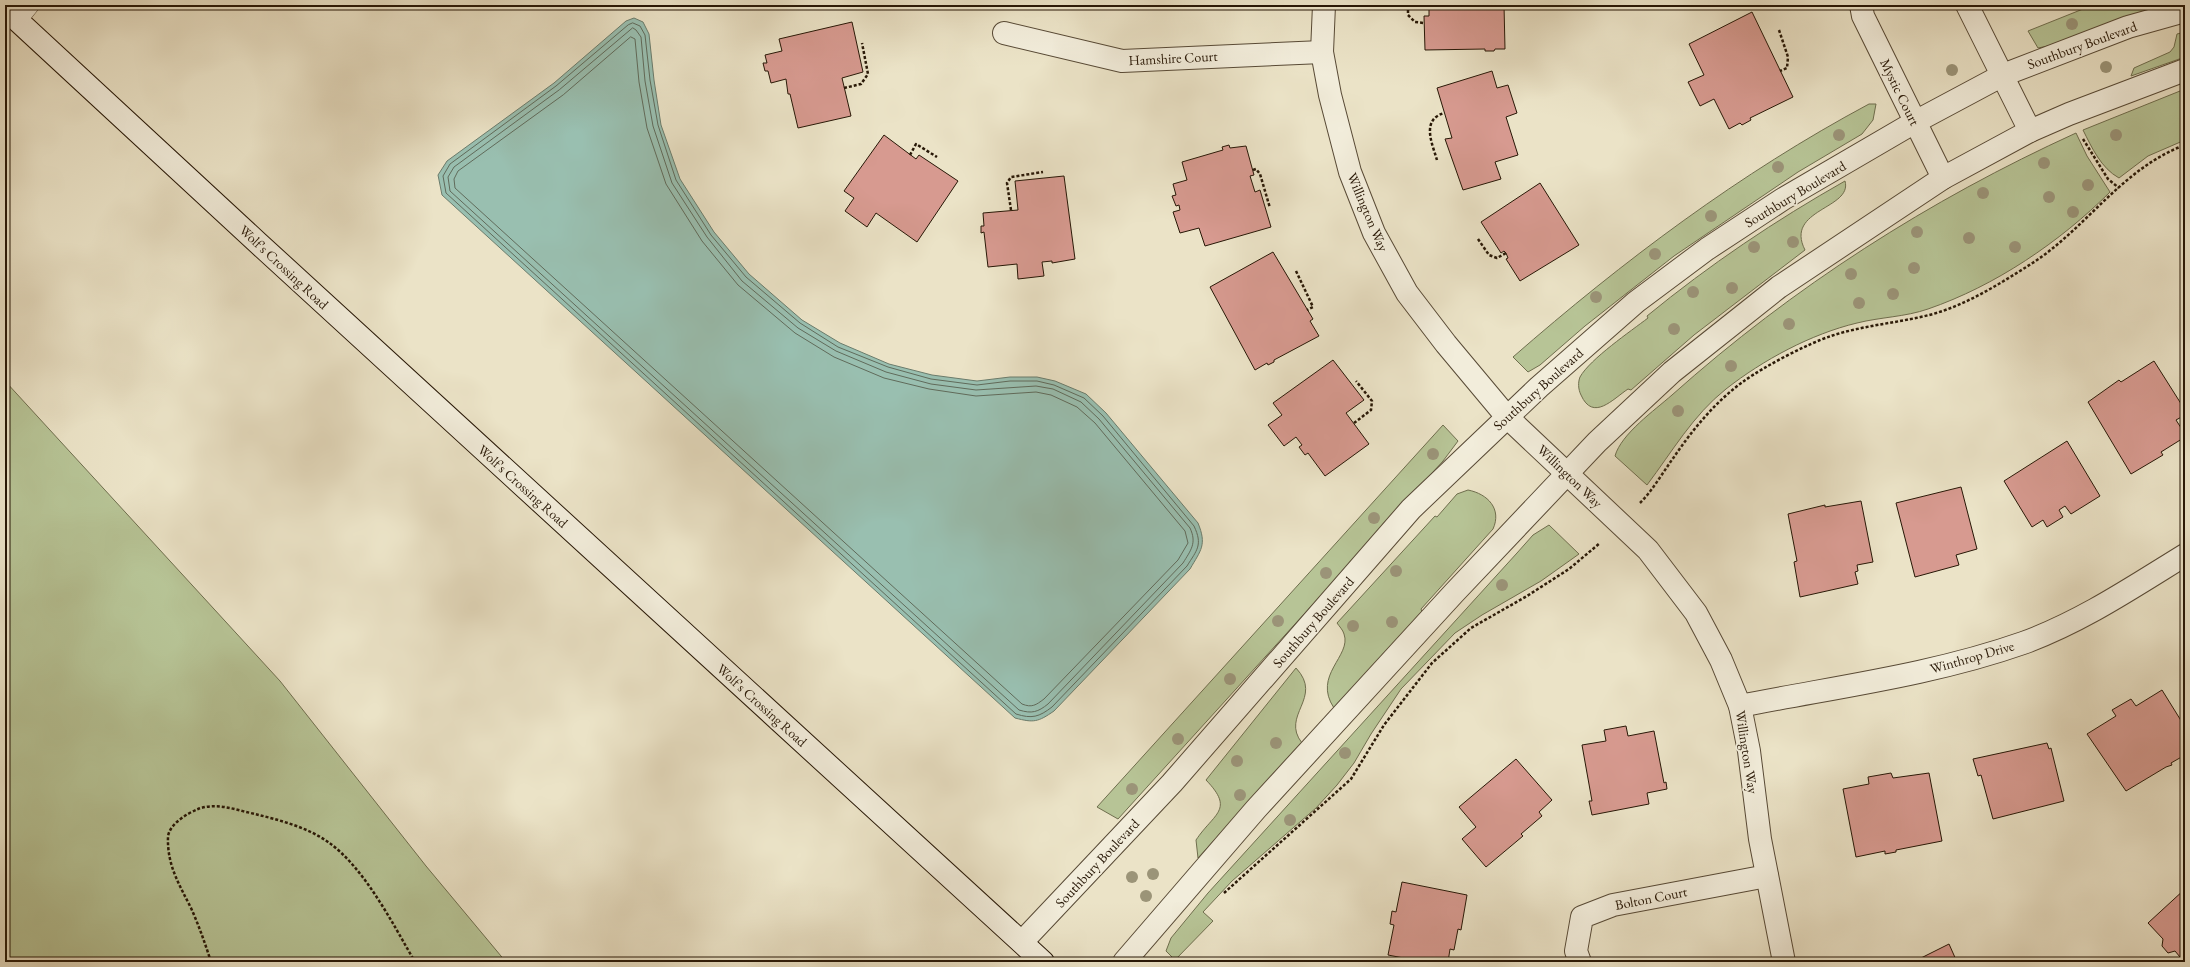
<svg xmlns="http://www.w3.org/2000/svg" width="2190" height="967" font-family="'EB Garamond',serif">
<style>
.green{fill:#b7c496;stroke:#6f6e4e}
.water{fill:#99bfb0;stroke:#6b7c6c}
.lines{fill:none;stroke-linecap:round;stroke-linejoin:round}
.shore{stroke:#606b5b;stroke-width:1}
.building{fill:#d79a90;stroke:#271706}
.service-casing{stroke:#584a36;stroke-width:16}
.minor-casing{stroke:#584a36;stroke-width:24}
.secondary-casing{stroke:#271706;stroke-width:24}
.path{stroke:#271706;stroke-width:2.5;stroke-dasharray:3 2;stroke-linecap:butt}
.service{stroke:#f2eddb;stroke-width:15}
.minor{stroke:#f2eddb;stroke-width:22}
.secondary{stroke:#f2eddb;stroke-width:22}
.tree{fill:#9b9478}
.labels{text-anchor:middle;stroke-width:3.5;stroke-linejoin:round;paint-order:stroke}
.street-label{font-size:14px;fill:#271706;stroke:#f2eddb}
</style>
<rect width="100%" height="100%" fill="#ebe3c7"/>
<filter id="stains"><feTurbulence type="fractalNoise" baseFrequency=".005" numOctaves="4"/><feColorMatrix values="0 0 0 0 .2 0 0 0 0 .09 0 0 0 0 .02 0 0 0 .5 -.17"/></filter>
<radialGradient id="worn" r=".72"><stop offset=".6" stop-color="#630" stop-opacity="0"/><stop offset="1" stop-color="#630" stop-opacity=".3"/></radialGradient>
<g class="green">
<path d="M2093 5H2167L2053 45 2038 48 2028 31Z"/>
<path d="M2185 32V57L2131 76 2134 68 2170 52 2174 47 2177 34Z"/>
<path d="M2185 89V140L2148 156 2119 178C2101 168 2092 148 2083 130Z"/>
<path d="M1869 104H1876L1873 120 1862 134 1798 172 1674 256 1585 326 1540 365 1528 372 1513 357C1623 261 1740 173 1869 104Z"/>
<path d="M2076 133 2087 156 2110 192C2060 242 1995 286 1928 309 1905 317 1881 317 1857 323 1811 334 1763 360 1726 389 1693 415 1672 452 1647 485L1615 456C1621 434 1655 410 1672 395 1793 287 1929 200 2076 133Z"/>
<path d="M1845 181C1853 209 1784 209 1805 250L1694 335 1631 390 1628 389C1613 399 1593 422 1581 395 1578 389 1578 382 1580 377 1590 359 1631 331 1648 318L1647 316C1709 265 1776 220 1845 181Z"/>
<path d="M5 381 280 681 426 866 506 962H5Z"/>
<path d="M1443 425 1458 441 1443 461 1118 819 1097 807Z"/>
<path d="M1468 490C1488 494 1502 509 1493 529L1421 609 1422 612 1334 708C1312 675 1352 656 1344 634 1343 630 1339 626 1337 623L1435 516 1437 517 1457 494Z"/>
<path d="M1549 525 1579 554 1541 581 1482 615 1455 633 1401 689 1371 734 1354 763 1337 785 1316 808 1232 881 1203 912 1213 921 1175 960 1166 951 1171 938 1208 893 1517 553 1533 535Z"/>
<path d="M1296 668C1324 698 1280 715 1302 743L1198 858 1196 840C1214 813 1235 810 1206 780Z"/>
</g>
<path class="water" d="M634 18 643 22 649 34 654 80 661 125 680 179 714 232 749 274 802 320 840 343 889 364 932 375 977 381 1010 377H1037L1055 381 1086 394 1106 413 1198 523C1207 545 1201 550 1190 569L1054 711C1038 722 1034 723 1015 718L442 195 438 175 447 161 554 83 626 21Z"/>
<g class="lines">
<g class="shore">
<path d="M633 23 640 26 645 35 650 80 658 125 676 180 711 235 746 277 800 323 838 347 888 367 931 379 977 385 1010 381H1037L1054 385 1084 398 1103 416 1194 526C1203 545 1197 550 1187 566L1052 707C1039 717 1032 719 1016 714L446 193 443 176 450 164 556 86 628 25Z"/>
<path d="M633 28 636 30 641 37 645 81 653 126 672 183 707 237 742 281 798 328 836 351 886 372 931 384 976 390 1036 386 1053 389 1081 402 1099 419 1190 528C1197 543 1191 550 1183 563L1048 704C1038 712 1032 714 1019 710L450 191 448 177 454 167 559 90Z"/>
<path d="M631 37 635 39 639 82 647 128 666 184 702 241 738 285 795 333 834 357 884 378 929 389 976 396 1036 392 1051 395 1077 407 1095 423 1185 531 1188 543 1178 560 1044 699C1036 705 1032 708 1022 704L455 188 454 179 458 171 563 95Z"/>
</g>
</g>
<g class="building">
<path d="M1429 5H1504L1505 49H1495L1494 51H1485V49L1425 50 1424 16H1429Z"/>
<path d="M1752 12 1793 97 1750 118 1751 120 1742 125 1740 123 1729 129 1714 99 1700 106 1688 82 1704 75 1689 44Z"/>
<path d="M852 22 863 72 842 78 851 116 798 128 790 94H788L786 79 771 83 768 71H765L763 63H767L765 55 782 51 779 39Z"/>
<path d="M1492 71 1497 88 1508 85 1517 113 1506 117 1518 155 1495 162 1501 179 1463 190 1445 139 1452 138 1437 88Z"/>
<path d="M884 135 916 159 919 155 958 181 917 242 876 213 867 227 845 211 854 198 844 191Z"/>
<path d="M1229 145 1230 148 1246 146 1254 175 1250 176 1255 192 1260 190 1271 227 1205 246 1199 228 1180 233 1173 212 1180 210 1179 205 1176 206 1172 196 1176 195 1173 184 1187 180 1182 162 1223 150 1222 147Z"/>
<path d="M1064 176 1075 259 1052 263V261L1042 262 1044 276 1018 279 1017 264 988 267 984 232 981 233V226H984L983 213 1018 210 1015 181Z"/>
<path d="M1540 183 1579 245 1520 281 1506 259 1508 258 1506 253 1504 251 1501 253 1481 222Z"/>
<path d="M1273 252 1313 319 1310 321 1319 336 1274 360V362L1268 365 1267 363 1255 370 1210 287Z"/>
<path d="M1333 360 1364 400 1346 413 1369 444 1325 476 1308 453 1305 455 1299 447 1302 445 1296 437 1284 446 1268 425 1282 415 1273 403Z"/>
<path d="M2154 361 2185 410V415L2176 420 2185 434V437L2161 452 2163 455 2131 474 2088 402 2119 380 2121 382Z"/>
<path d="M2067 441 2100 496 2071 514 2065 506 2059 510 2063 517 2047 527 2043 520 2032 527 2004 481Z"/>
<path d="M1961 487 1977 549 1956 555 1959 565 1915 577 1896 503Z"/>
<path d="M1861 501 1873 562 1857 565 1858 571 1855 572 1858 584 1800 597 1794 562 1797 561 1788 514 1825 505V507Z"/>
<path d="M2162 690 2185 727V755L2171 763 2172 765 2166 767 2126 791 2087 734 2116 716 2112 710 2131 699 2136 706Z"/>
<path d="M1626 726 1628 736 1654 731 1664 783 1666 782 1667 789 1647 793 1649 804 1592 815 1589 801H1592L1582 745 1606 741 1604 730Z"/>
<path d="M2047 743 2049 749 2051 748 2064 801 1993 819 1981 775 1978 776 1973 759Z"/>
<path d="M1516 759 1552 800 1539 812 1542 816 1521 834 1523 836 1486 867 1462 839 1476 827 1459 807Z"/>
<path d="M1891 773 1893 778 1929 773 1942 841 1896 850V852L1885 854V851L1856 857 1843 789 1869 784 1868 777Z"/>
<path d="M1402 882 1467 895 1461 930 1458 929 1454 950 1450 949 1448 962H1424L1388 955 1394 925 1390 924 1392 911 1396 912Z"/>
<path d="M2185 889V962H2180L2178 959 2180 957 2175 951 2168 953 2162 946 2163 939 2148 923Z"/>
<path d="M1949 944 1957 962H1913Z"/>
</g>
<g class="lines">
<defs>
<path id="service" d="M19 21 32 5"/>
<g id="minor">
<path d="M1324 5 1322 52 1330 95 1350 172 1374 233 1407 293 1446 344 1507 417 1648 550 1696 613 1721 660 1740 706 1749 751 1760 839 1784 962"/>
<path d="M1861 5 1863 16 1943 178"/>
<path d="M1967 5 2030 131"/>
<path d="M1004 33 1122 61 1322 52"/>
<path d="M1740 706C1835 687 1932 675 2023 643 2081 622 2133 587 2185 555"/>
<path d="M1022 942 1172 783 1411 509 1539 387 1636 302 1707 249 1783 199 1915 122 2003 75 2128 27 2185 11"/>
<path d="M1124 962 1256 809 1454 593 1597 442 1672 372 1779 287 1943 178 2030 131 2069 114 2185 70"/>
<path d="M1580 962 1576 951 1582 917 1613 905 1767 876"/>
</g>
<path id="secondary" d="M5 9 258 243 1043 962"/>
</defs>
<use href="#service" class="service-casing"/>
<use href="#minor" class="minor-casing"/>
<use href="#secondary" class="secondary-casing"/>
<g class="path">
<path d="M1408 5V15L1415 22 1424 23"/>
<path d="M1779 30 1788 57 1787 68 1780 71"/>
<path d="M844 88 861 84 868 74 862 43"/>
<path d="M2083 139 2108 179 2119 188"/>
<path d="M910 155 916 144 937 157"/>
<path d="M1437 160C1432 143 1421 120 1444 113"/>
<path d="M1253 170 1256 169 1260 174 1270 208"/>
<path d="M1011 210 1007 183 1011 177 1043 172"/>
<path d="M1478 239 1489 255 1497 258 1506 253"/>
<path d="M1296 271 1313 307 1307 310"/>
<path d="M1354 423 1371 410 1372 401 1356 381"/>
<path d="M1640 503C1653 490 1663 472 1674 457 1693 429 1716 401 1744 381 1765 366 1807 344 1831 336 1864 325 1899 323 1933 314 1968 304 2001 283 2031 264 2086 229 2122 168 2185 145"/>
<path d="M1224 893 1351 779 1384 725 1432 663 1471 628 1527 596 1569 569 1600 543"/>
<path d="M211 962C205 943 199 926 191 908 179 884 167 865 168 837 169 824 188 813 198 809 217 802 236 810 255 814 279 820 307 827 328 842 364 867 393 924 415 962"/>
</g>
<use href="#service" class="service"/>
<use href="#minor" class="minor"/>
<use href="#secondary" class="secondary"/>
</g>
<g class="tree">
<circle cx="2072" cy="24" r="6"/>
<circle cx="2106" cy="67" r="6"/>
<circle cx="1952" cy="70" r="6"/>
<circle cx="1839" cy="135" r="6"/>
<circle cx="2116" cy="135" r="6"/>
<circle cx="2044" cy="163" r="6"/>
<circle cx="1778" cy="167" r="6"/>
<circle cx="2088" cy="185" r="6"/>
<circle cx="1983" cy="193" r="6"/>
<circle cx="2049" cy="197" r="6"/>
<circle cx="2073" cy="212" r="6"/>
<circle cx="1711" cy="216" r="6"/>
<circle cx="1917" cy="232" r="6"/>
<circle cx="1969" cy="238" r="6"/>
<circle cx="1793" cy="242" r="6"/>
<circle cx="1754" cy="247" r="6"/>
<circle cx="2015" cy="247" r="6"/>
<circle cx="1655" cy="254" r="6"/>
<circle cx="1914" cy="268" r="6"/>
<circle cx="1851" cy="274" r="6"/>
<circle cx="1732" cy="288" r="6"/>
<circle cx="1693" cy="292" r="6"/>
<circle cx="1893" cy="294" r="6"/>
<circle cx="1596" cy="297" r="6"/>
<circle cx="1859" cy="303" r="6"/>
<circle cx="1789" cy="324" r="6"/>
<circle cx="1674" cy="329" r="6"/>
<circle cx="1731" cy="366" r="6"/>
<circle cx="1678" cy="411" r="6"/>
<circle cx="1433" cy="454" r="6"/>
<circle cx="1374" cy="518" r="6"/>
<circle cx="1396" cy="571" r="6"/>
<circle cx="1326" cy="573" r="6"/>
<circle cx="1502" cy="585" r="6"/>
<circle cx="1278" cy="621" r="6"/>
<circle cx="1392" cy="622" r="6"/>
<circle cx="1353" cy="626" r="6"/>
<circle cx="1230" cy="679" r="6"/>
<circle cx="1178" cy="739" r="6"/>
<circle cx="1276" cy="743" r="6"/>
<circle cx="1345" cy="753" r="6"/>
<circle cx="1237" cy="761" r="6"/>
<circle cx="1132" cy="789" r="6"/>
<circle cx="1240" cy="795" r="6"/>
<circle cx="1290" cy="820" r="6"/>
<circle cx="1153" cy="874" r="6"/>
<circle cx="1132" cy="877" r="6"/>
<circle cx="1146" cy="896" r="6"/>
</g>
<g class="labels">
<g class="street-label">
<text transform="translate(2082 45) rotate(-20)" y="5">Southbury Boulevard</text>
<text transform="translate(1173 58) rotate(-3)" y="5">Hamshire Court</text>
<text transform="translate(1900 92) rotate(64)" y="5">Mystic Court</text>
<text transform="translate(1795 194) rotate(-31)" y="5">Southbury Boulevard</text>
<text transform="translate(1368 212) rotate(67)" y="5">Willington Way</text>
<text transform="translate(284 267) rotate(43)" y="5">Wolf's Crossing Road</text>
<text transform="translate(1538 389) rotate(-42)" y="5">Southbury Boulevard</text>
<text transform="translate(1570 476) rotate(44)" y="5">Willington Way</text>
<text transform="translate(523 486) rotate(42)" y="5">Wolf's Crossing Road</text>
<text transform="translate(1313 622) rotate(-49)" y="5">Southbury Boulevard</text>
<text transform="translate(1972 657) rotate(-16)" y="5">Winthrop Drive</text>
<text transform="translate(762 705) rotate(42)" y="5">Wolf's Crossing Road</text>
<text transform="translate(1747 752) rotate(81)" y="5">Willington Way</text>
<text transform="translate(1097 863) rotate(-47)" y="5">Southbury Boulevard</text>
<text transform="translate(1651 898) rotate(-11)" y="5">Bolton Court</text>
</g>
</g>
<rect width="2190" height="967" fill="none" stroke="#ebe3c7" stroke-width="20"/>
<rect x="6" y="6" width="2178" height="955" fill="none" stroke="#271706" stroke-width="2"/>
<rect x="10" y="10" width="2170" height="947" fill="none" stroke="#271706"/>
<rect width="100%" height="100%" filter="url(#stains)"/>
<rect width="100%" height="100%" fill="url(#worn)"/>
</svg>
